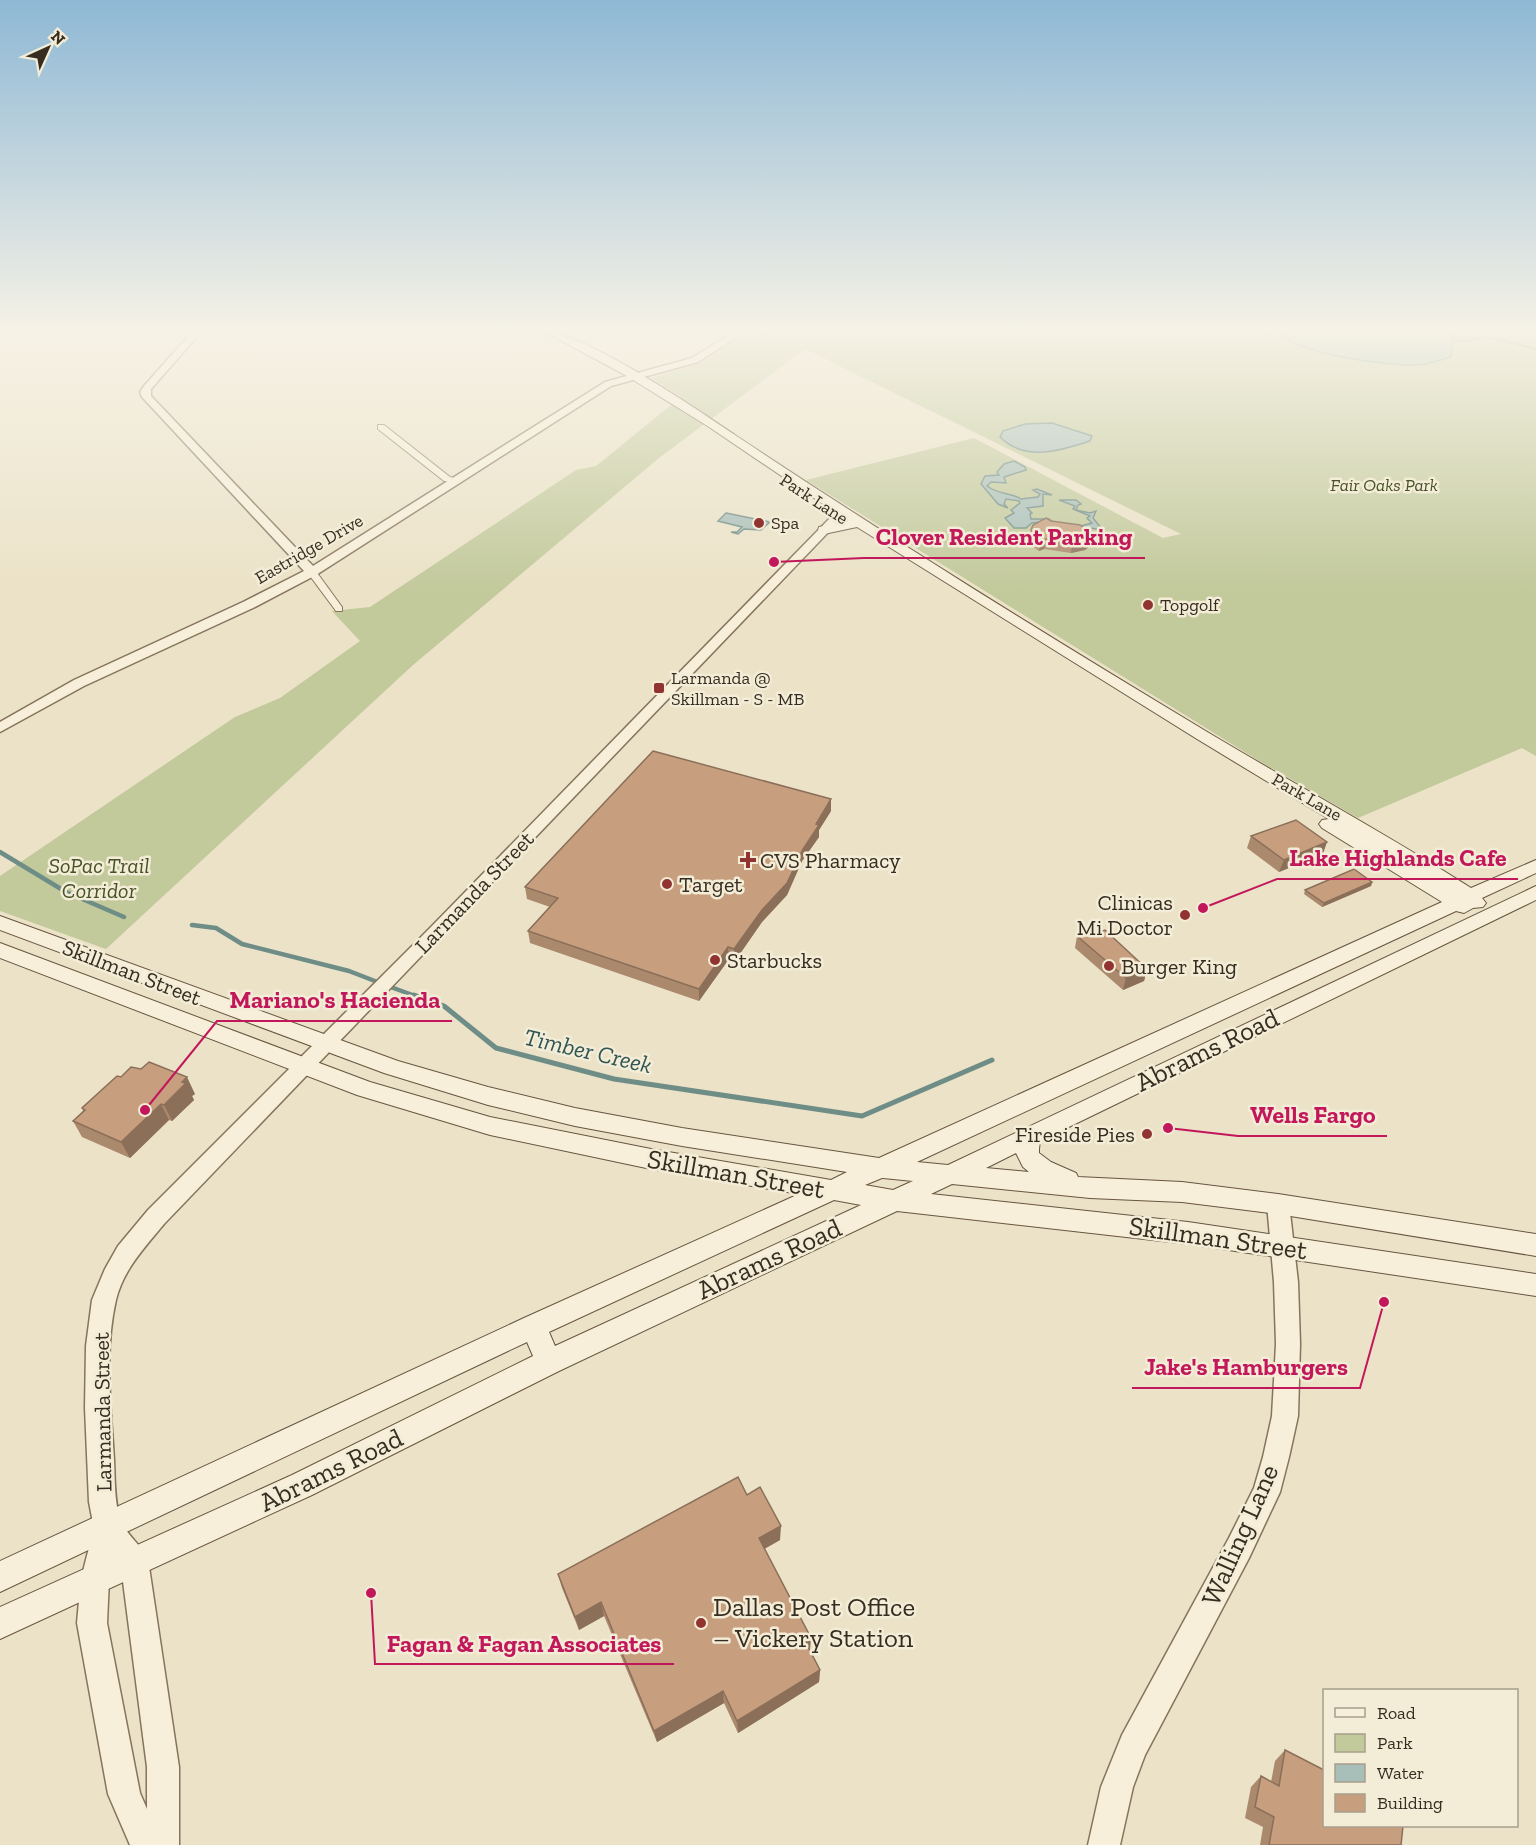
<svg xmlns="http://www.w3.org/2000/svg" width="1536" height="1845" font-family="'Zilla Slab',serif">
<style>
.green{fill:#c2c99b}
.water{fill:#a8bfb9;stroke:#6f8d87;stroke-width:1.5}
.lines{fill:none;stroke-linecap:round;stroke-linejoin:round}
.stream-far2{stroke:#6f8d87;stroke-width:2}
.stream-far1{stroke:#6f8d87;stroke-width:4.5}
.stream{stroke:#6f8d87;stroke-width:5}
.minor-casing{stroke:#86745d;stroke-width:2}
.tertiary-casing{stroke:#86745d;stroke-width:3}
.secondary-casing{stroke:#685540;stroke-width:2}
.minor{fill:#f7efd9;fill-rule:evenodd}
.tertiary{fill:#f7efd9;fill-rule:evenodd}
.secondary{fill:#f7efd9;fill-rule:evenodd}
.wall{fill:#ab896d}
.shaded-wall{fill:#8b6f59}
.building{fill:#c79f7f;stroke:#8b6f59;stroke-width:1.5}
.poi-dot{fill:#913431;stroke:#f3ecd6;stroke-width:2}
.labels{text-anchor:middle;stroke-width:5;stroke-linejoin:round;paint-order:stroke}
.far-park-label{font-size:18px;font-style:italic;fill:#465228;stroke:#f3ecd6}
.far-street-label{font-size:18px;fill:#372c20;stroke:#f3ecd6}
.far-poi-label{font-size:18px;fill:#372c20;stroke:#f3ecd6;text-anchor:start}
.poi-label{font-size:22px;fill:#372c20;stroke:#f3ecd6;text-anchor:start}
.park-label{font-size:22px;font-style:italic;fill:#465228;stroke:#f3ecd6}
.street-label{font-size:22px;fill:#372c20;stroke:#f3ecd6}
.water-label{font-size:24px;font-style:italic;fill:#305654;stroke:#f3ecd6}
.near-street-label{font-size:27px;fill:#372c20;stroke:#f3ecd6}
.near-poi-label{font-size:27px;fill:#372c20;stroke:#f3ecd6;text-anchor:start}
.leader{fill:none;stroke:#c2185b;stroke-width:2}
.callout-dot{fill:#c2185b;stroke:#f3ecd6;stroke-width:2}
.callout-label{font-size:24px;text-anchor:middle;font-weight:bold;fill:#c2185b;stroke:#f3ecd6;stroke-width:5;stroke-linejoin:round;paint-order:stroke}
</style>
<rect width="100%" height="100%" fill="#ebe2c7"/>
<path class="green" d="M747 332H1536V756L1522 748 1358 818 1256 759 806 480 974 438 1163 538 1181 534 805 349 659 458 413 665 106 949 0 911V876L235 717 280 698 360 641 332 611 370 607 576 470 596 466 681 397 651 378 699 364Z"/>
<g class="water">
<path d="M1279 332H1446L1453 336 1451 357C1441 360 1429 364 1419 365 1389 366 1298 355 1279 332Z"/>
<path d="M1052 423 1092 436 1090 441C1060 451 1025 462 1000 437L1003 431 1025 424Z"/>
<path d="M1014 461 1025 467 1026 470 1004 477 1006 483 991 482 987 486C999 495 1013 493 1021 499L1038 497 1040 494 1033 490 1037 489 1052 495 1043 494V506L1027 508 1032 513 1030 514 1031 519H1049L1053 522 1081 526 1092 523 1087 518 1090 516 1073 509 1075 506 1059 500H1076L1081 504 1078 505 1076 510 1090 513 1096 511 1093 518 1101 528 1097 529 1041 522 1032 523 1026 528H1014L1005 518 1014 513 1011 510 1020 503 1019 501 1006 499 1004 504 1008 508 998 504 981 484 985 476 999 475 997 472 1004 464Z"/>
<path d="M726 513 770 522 761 530 744 529 738 534 731 532H737L742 527 718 521Z"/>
</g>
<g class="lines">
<path class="stream-far2" d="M1452 340 1466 341 1488 337 1536 349"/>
<g class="stream-far1">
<path d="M0 852 66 892 124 917"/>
<path d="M192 925 216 928 242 944 349 971 380 983"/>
<path d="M388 986 418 997"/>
</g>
<path class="stream" d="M414 995 444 1006 496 1048 614 1079 862 1116 992 1060"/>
<defs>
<g id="minor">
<path d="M378 425H384L450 477 458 479V483L444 481 378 429Z"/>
<path d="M312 569 315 570 342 607V611H336L307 572Z"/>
</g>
<g id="tertiary">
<path d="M192 332H201L151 389V396L313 566 605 382 692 358 734 332H744L698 362 611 386 316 575 253 608 84 686 0 732V722L74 680 243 602 304 571 142 397 140 392 144 386Z"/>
<path d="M844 510 850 513 839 521 164 1224C145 1247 123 1270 116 1300 104 1352 111 1408 114 1460 115 1479 114 1500 120 1519 125 1534 142 1545 148 1560L179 1767V1845H130L108 1794 77 1623 81 1579 94 1528 89 1502 85 1408 86 1346 92 1300 105 1269 118 1246 148 1210 430 928 831 517ZM114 1558 121 1566 147 1767V1809L140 1793 107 1623 109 1579Z"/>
<path d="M1278 1195 1286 1197 1289 1204 1298 1282 1300 1344 1298 1416 1289 1457 1280 1492 1249 1558 1145 1755 1133 1787 1120 1845H1088L1101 1787 1122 1735 1229 1538 1254 1488 1263 1457 1272 1416 1276 1344 1274 1282 1267 1204 1270 1197Z"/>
</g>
<path id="secondary" d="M545 332C584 332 698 410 735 435 890 538 1049 637 1209 733 1296 785 1386 834 1471 888L1536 860V873L1482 898 1486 903 1483 907 1473 908 1464 913 1456 911 917 1162 948 1165 1536 886V900L1040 1141 1039 1149V1153L1051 1162 1076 1173 1078 1177 1182 1182 1278 1194 1536 1234V1256L1278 1214 1182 1202 1090 1198 952 1184 931 1194 1188 1222 1536 1274V1296L1188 1244 897 1211 559 1371 312 1495 0 1639V1607L292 1475 533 1356 527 1342 0 1592V1561L524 1318 799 1194 651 1169 490 1135 357 1095 0 958V943L370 1082 490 1117 651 1149 831 1180 847 1172 682 1146 575 1126 488 1105 384 1073 0 930V916L398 1061 488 1087 575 1108 682 1128 879 1158 1442 902 1322 828 1319 824 1322 820 1329 819 1197 739 857 527 824 534 819 533 818 530 819 527 848 521 709 427 625 375ZM1016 1153 1023 1167 1029 1172 986 1168ZM882 1178H883L913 1181 893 1190 865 1185ZM834 1200 861 1205 555 1346 549 1332Z"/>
</defs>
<use href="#minor" class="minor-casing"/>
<use href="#tertiary" class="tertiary-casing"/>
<use href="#secondary" class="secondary-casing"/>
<use href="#minor" class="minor"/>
<use href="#tertiary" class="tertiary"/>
<use href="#secondary" class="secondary"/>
</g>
<g class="wall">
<path d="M1031 530 1091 545 1085 550 1071 553 1044 549 1039 551 1032 546 1030 540Z"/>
<path d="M831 811 819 830V837L802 861 787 895 762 922 735 961 729 959 699 1001 530 943 528 931 550 907 527 899 525 887Z"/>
<path d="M1251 836 1323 854 1279 872 1247 848Z"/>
<path d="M1372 882 1371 886 1322 907 1304 894 1305 890Z"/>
<path d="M1095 934 1147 969 1144 981 1123 990 1075 948 1077 936Z"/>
<path d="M141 1069 195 1094 192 1096 194 1100 172 1121 169 1120 130 1158 82 1137 73 1121 83 1111 82 1108 121 1077Z"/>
<path d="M747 1495 780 1540 764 1549 810 1650 820 1670 819 1682 738 1733 724 1703 657 1742 604 1616 579 1630 562 1588 558 1574Z"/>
<path d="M1285 1750 1401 1845H1260L1263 1827 1245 1818 1251 1787 1261 1776 1271 1782 1275 1761Z"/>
</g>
<g class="shaded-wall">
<path d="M1093 534 1091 545 1085 550 1071 553 1072 542Z"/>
<path d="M1046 539 1044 549 1039 551 1041 541Z"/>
<path d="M831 799V811L819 830V837L802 861 787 895 762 922 735 961 734 949 803 849Z"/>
<path d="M1327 842 1323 854 1279 872 1284 860Z"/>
<path d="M1372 882 1371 886 1322 907 1324 903Z"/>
<path d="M728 947 729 959 699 1001V989Z"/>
<path d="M1147 969 1144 981 1123 990 1126 978Z"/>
<path d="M187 1077 195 1094 192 1096 194 1100 172 1121 164 1105Z"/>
<path d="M161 1104 169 1120 130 1158 121 1142Z"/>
<path d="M781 1526 780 1540 759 1552V1538Z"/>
<path d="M601 1602 604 1616 579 1630 575 1617Z"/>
<path d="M811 1638 810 1650 805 1641Z"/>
<path d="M820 1670 819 1682 738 1733 737 1721Z"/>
<path d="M723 1691 724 1703 657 1742 654 1731Z"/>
</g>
<g class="building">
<path d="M1046 518 1051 521 1080 525 1093 534 1087 540 1072 542 1046 539 1041 541 1034 536 1031 530 1033 525Z"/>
<path d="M653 751 831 799 816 824 819 825 803 849 787 883 762 910 734 949 728 947 699 989 528 931 558 898 525 887Z"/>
<path d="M1296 820 1327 842 1284 860 1251 836Z"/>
<path d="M1354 869 1372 882 1324 903 1305 890Z"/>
<path d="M1090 930 1095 934 1105 930 1147 969 1126 978 1077 936Z"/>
<path d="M149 1062 187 1077 182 1082 186 1083 164 1105 161 1104 121 1142 73 1121 85 1110 82 1108 117 1076 121 1077 131 1067 141 1069Z"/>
<path d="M738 1477 747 1495 760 1487 781 1526 759 1538 811 1638 805 1641 820 1670 737 1721 723 1691 654 1731 601 1602 575 1617 558 1574Z"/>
<path d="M1285 1750 1324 1770V1826H1403L1401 1845H1269L1274 1817 1255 1807 1261 1776 1279 1786Z"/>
</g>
<linearGradient id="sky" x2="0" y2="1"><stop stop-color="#8eb8d5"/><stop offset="0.56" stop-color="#f6f2e6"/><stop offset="1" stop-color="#f6f2e6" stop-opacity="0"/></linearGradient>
<rect width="1536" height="590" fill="url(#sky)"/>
<g class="poi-dot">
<circle cx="759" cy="523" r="6"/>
<circle cx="1148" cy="605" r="6"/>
<rect x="653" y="682" width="12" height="12" rx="3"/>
<path d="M745 851h6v6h6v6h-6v6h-6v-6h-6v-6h6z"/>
<circle cx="667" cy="884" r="6"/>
<circle cx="1185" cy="915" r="6"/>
<circle cx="715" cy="960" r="6"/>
<circle cx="1109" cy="966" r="6"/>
<circle cx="1147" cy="1134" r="6"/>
<circle cx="701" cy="1623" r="6"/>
</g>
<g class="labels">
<g class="far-park-label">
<text x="1384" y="491">Fair Oaks Park</text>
</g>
<g class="far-street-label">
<text transform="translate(814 499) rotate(33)" y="6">Park Lane</text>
<text transform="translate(309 549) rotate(-30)" y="6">Eastridge Drive</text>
<text transform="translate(1307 797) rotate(30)" y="6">Park Lane</text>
</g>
<g class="far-poi-label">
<text x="771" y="529">Spa</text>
<text x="1160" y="611">Topgolf</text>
<text x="671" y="684">Larmanda @<tspan x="671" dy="21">Skillman - S - MB</tspan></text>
</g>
<g class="poi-label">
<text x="760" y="868">CVS Pharmacy</text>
<text x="679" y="892">Target</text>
<text x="1173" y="910" text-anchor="end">Clinicas<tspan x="1173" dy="25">Mi Doctor</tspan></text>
<text x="727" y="968">Starbucks</text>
<text x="1121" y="974">Burger King</text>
<text x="1135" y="1142" text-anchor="end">Fireside Pies</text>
</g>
<g class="park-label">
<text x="99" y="873">SoPac Trail<tspan x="99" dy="25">Corridor</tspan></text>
</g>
<g class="street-label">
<text transform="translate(474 892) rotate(-46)" y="8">Larmanda Street</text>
<text transform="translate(132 972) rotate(21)" y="8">Skillman Street</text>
<text transform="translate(102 1412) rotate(-91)" y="8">Larmanda Street</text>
</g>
<g class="water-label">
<text transform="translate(588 1051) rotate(13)" y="8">Timber Creek</text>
</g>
<g class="near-street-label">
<text transform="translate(1207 1050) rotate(-26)" y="9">Abrams Road</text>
<text transform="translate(736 1174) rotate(10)" y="9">Skillman Street</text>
<text transform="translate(1218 1238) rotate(8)" y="9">Skillman Street</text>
<text transform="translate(769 1259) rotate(-25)" y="9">Abrams Road</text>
<text transform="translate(331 1470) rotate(-26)" y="9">Abrams Road</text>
<text transform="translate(1240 1535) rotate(-66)" y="9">Walling Lane</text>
</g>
<g class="near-poi-label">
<text x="713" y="1616">Dallas Post Office<tspan x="713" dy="31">– Vickery Station</tspan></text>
</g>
</g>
<path class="leader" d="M774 562L864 558H1145M1203 908L1277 879H1518M145 1110L217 1021H452M1168 1128L1238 1136H1387M1384 1302L1360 1388H1132M371 1593L375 1664H674"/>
<g class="callout-dot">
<circle cx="774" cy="562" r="6"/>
<circle cx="1203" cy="908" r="6"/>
<circle cx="145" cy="1110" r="6"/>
<circle cx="1168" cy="1128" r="6"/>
<circle cx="1384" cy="1302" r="6"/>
<circle cx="371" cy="1593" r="6"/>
</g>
<g class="callout-label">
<text x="1004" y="545">Clover Resident Parking</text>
<text x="1398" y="866">Lake Highlands Cafe</text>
<text x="335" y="1008">Mariano's Hacienda</text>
<text x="1313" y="1123">Wells Fargo</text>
<text x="1246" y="1375">Jake's Hamburgers</text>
<text x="524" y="1652">Fagan &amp; Fagan Associates</text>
</g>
<rect x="1323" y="1689" width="195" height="138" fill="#f3ecd6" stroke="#a89f8d" stroke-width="1.5"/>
<rect x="1335" y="1708" width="30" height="9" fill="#f7efd9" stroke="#a89f8d" stroke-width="1.5"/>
<text x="1377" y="1719" font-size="18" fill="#372c20">Road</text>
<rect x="1335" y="1734" width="30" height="18" fill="#c2c99b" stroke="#a89f8d" stroke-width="1.5"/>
<text x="1377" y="1749" font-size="18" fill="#372c20">Park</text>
<rect x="1335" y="1764" width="30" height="18" fill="#a8bfb9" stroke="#a89f8d" stroke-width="1.5"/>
<text x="1377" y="1779" font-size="18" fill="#372c20">Water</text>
<rect x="1335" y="1794" width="30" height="18" fill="#c79f7f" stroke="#a89f8d" stroke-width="1.5"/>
<text x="1377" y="1809" font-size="18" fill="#372c20">Building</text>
<g transform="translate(48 48) rotate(45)" stroke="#f3ecd6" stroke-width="4.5" paint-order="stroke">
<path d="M0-4.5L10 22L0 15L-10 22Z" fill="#372c20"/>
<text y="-9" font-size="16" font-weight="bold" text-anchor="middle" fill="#372c20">N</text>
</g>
</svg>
